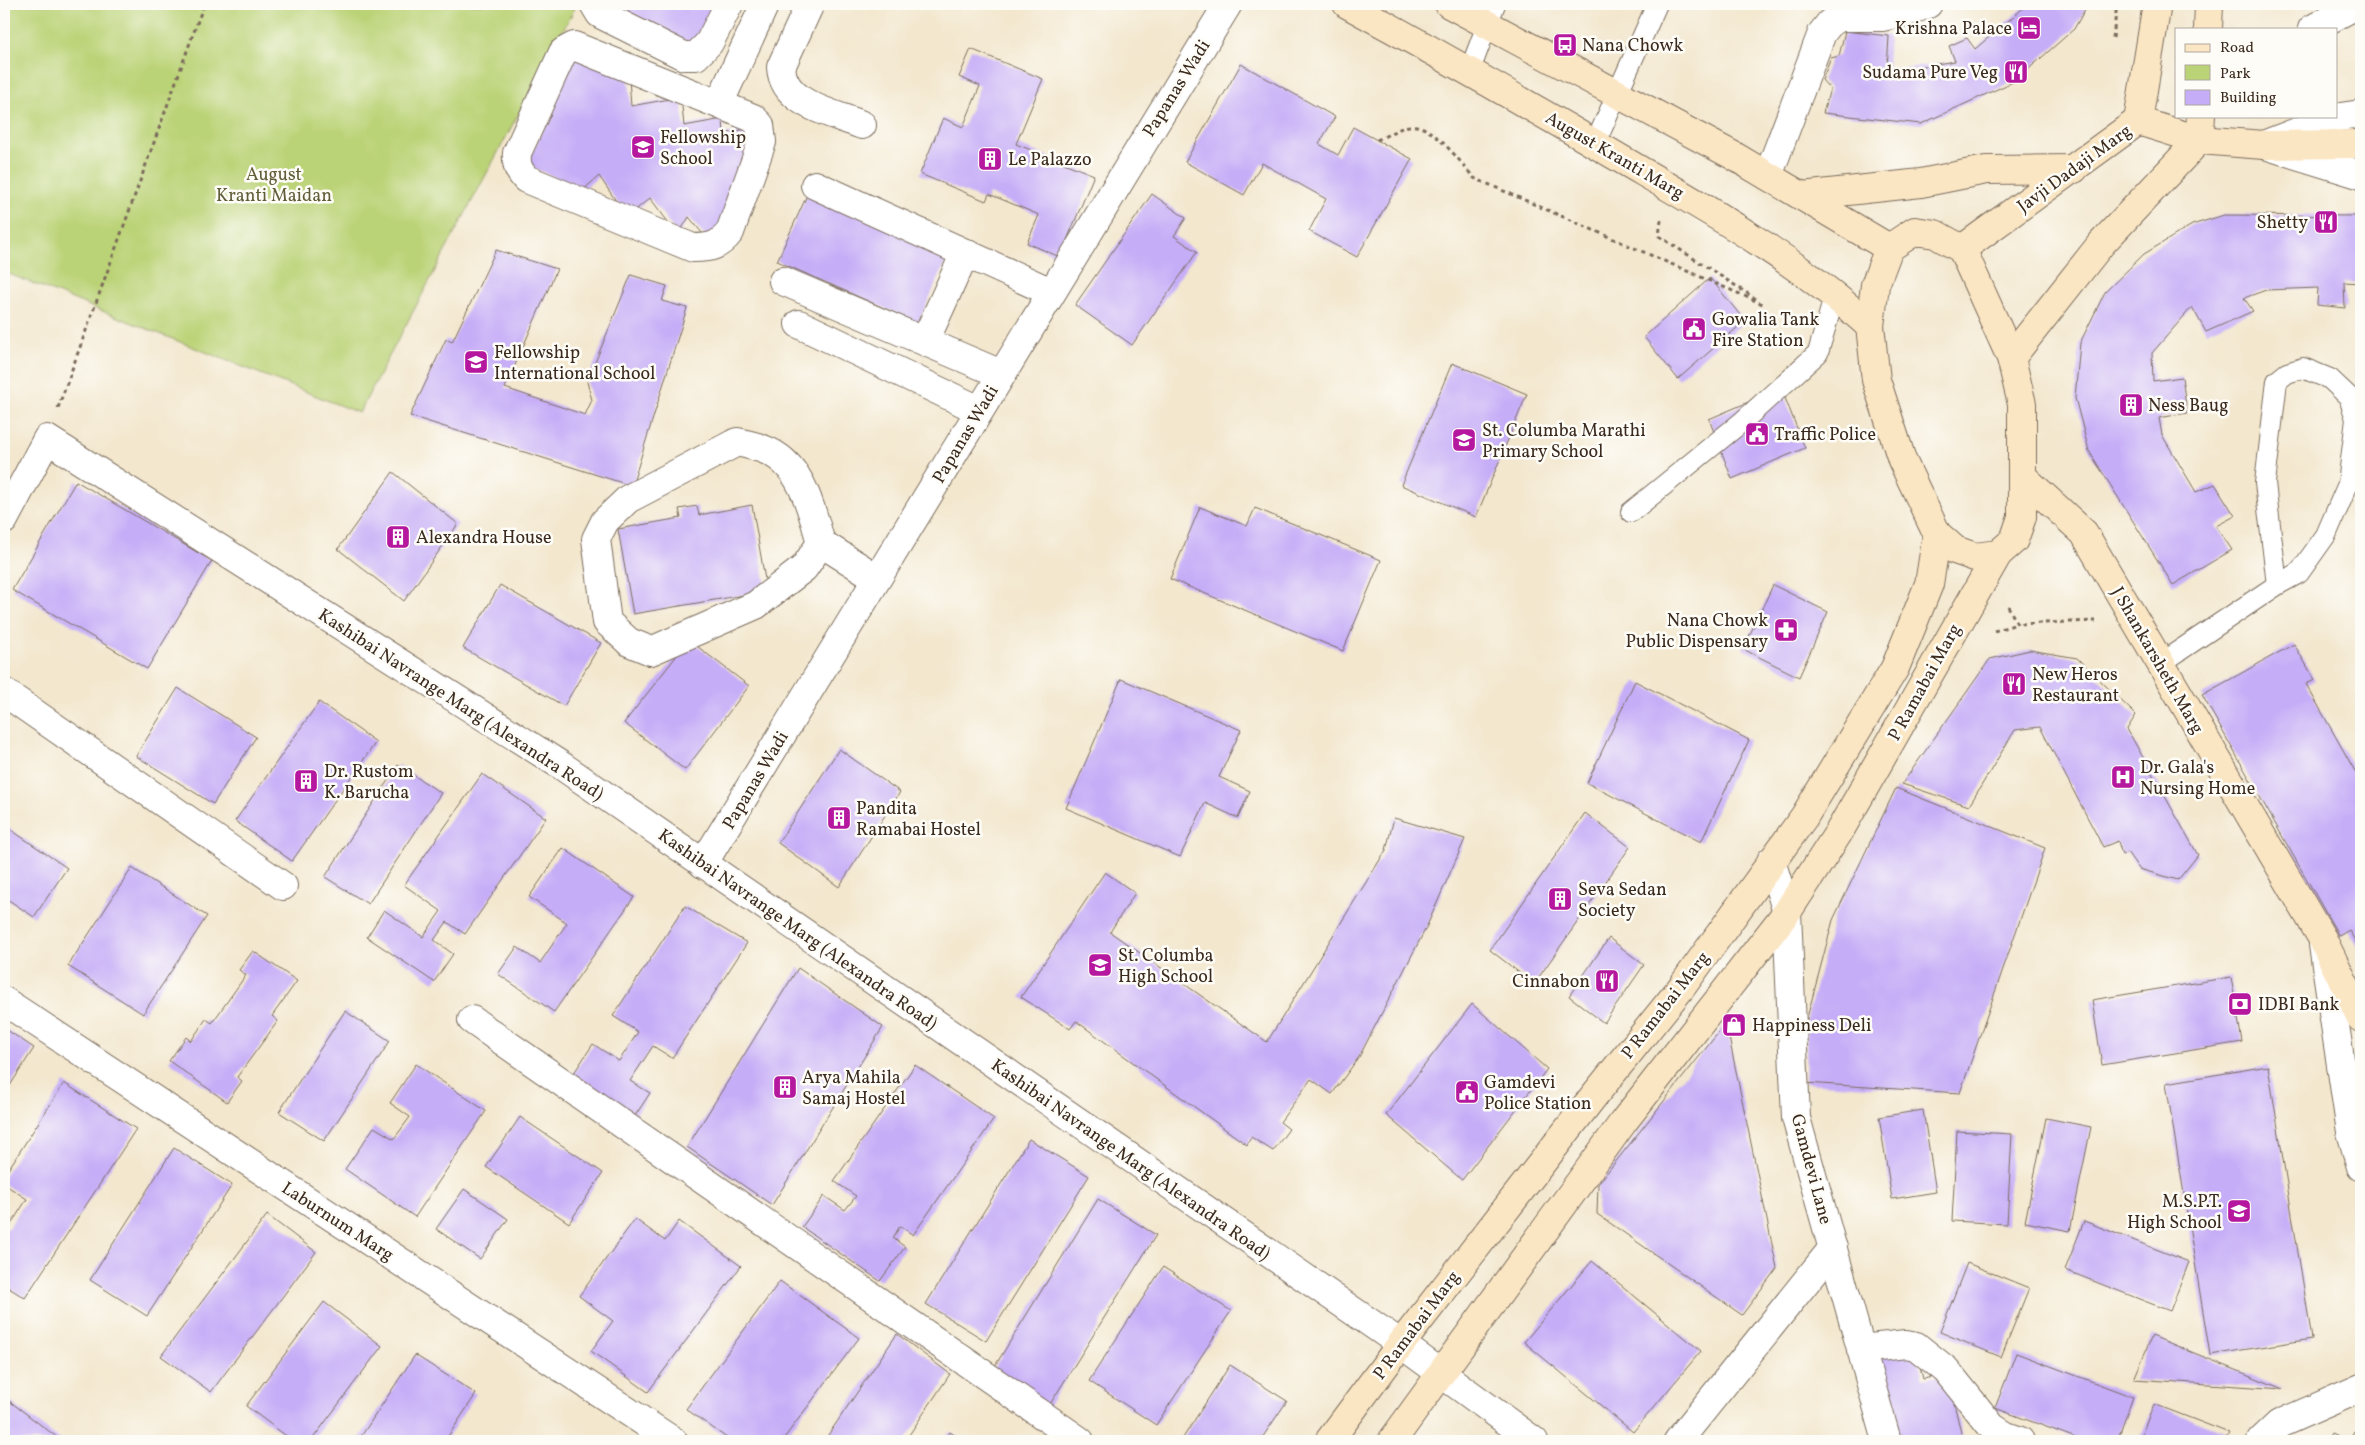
<svg xmlns="http://www.w3.org/2000/svg" width="2365" height="1445" font-family="Vollkorn,serif">
<style>
.green{fill:#bbd377;stroke:#7b7e4a}
.building{fill:#c6adf7}
.lines{fill:none;stroke-linecap:round;stroke-linejoin:round}
.service-casing{stroke:#7b6c5c;stroke-width:22}
.minor-casing{stroke:#7b6c5c;stroke-width:30}
.tertiary-casing{stroke:#7b6c5c;stroke-width:30}
.secondary-casing{stroke:#7b6c5c;stroke-width:30}
.path{stroke:#7b6c5c;stroke-width:3;stroke-dasharray:4 4;stroke-linecap:butt}
.service{stroke:#fff;stroke-width:20}
.minor{stroke:#fff;stroke-width:28}
.tertiary{stroke:#fff;stroke-width:28}
.secondary{stroke:#fbe6c4;stroke-width:28}
.labels{text-anchor:middle;stroke-width:5;stroke-linejoin:round;paint-order:stroke}
.poi-label{font-size:18px;fill:#3b2a1e;stroke:#fdfcf7;text-anchor:start}
.street-label{font-size:18px;fill:#3b2a1e;stroke:#fdfcf7}
.park-label{font-size:18px;fill:#615d39;stroke:#fdfcf7}
</style>
<rect width="100%" height="100%" fill="#fdfcf7"/>
<filter id="ink" filterUnits="userSpaceOnUse"><feTurbulence type="fractalNoise" baseFrequency=".02" numOctaves="2"/><feDisplacementMap in="SourceGraphic" scale="10" xChannelSelector="R" yChannelSelector="G"/><feConvolveMatrix kernelMatrix="1 2 1 2 8 2 1 2 1" color-interpolation-filters="sRGB"/></filter>
<filter id="wash" filterUnits="userSpaceOnUse"><feTurbulence type="fractalNoise" baseFrequency=".0096" numOctaves="4" result="noise"/><feDisplacementMap in="SourceGraphic" scale="20" xChannelSelector="R" yChannelSelector="G"/><feGaussianBlur stdDeviation="1.12" result="paint"/><feColorMatrix in="noise" values="0 0 0 0 0 0 0 0 0 0 0 0 0 0 0 0 0 1.4 0 .05"/><feComposite in="paint" operator="in"/></filter>
<g filter="url(#wash)">
<rect width="100%" height="100%" fill="#f3e7ce"/>
<path class="green" d="M4 4H577L359 413 4 272Z"/>
<g id="blocks">
<g class="building">
<path d="M612 4H714L693 45 611 5Z"/>
<path d="M2028 4H2088L2074 29 2015 81 1921 124 1823 113 1830 89 1822 80 1831 58 1839 56 1845 31 1889 36 1887 69 1918 67 1955 61 1949 46 1967 38 1975 49Z"/>
<path d="M971 49 1043 79 1016 144 1094 175 1060 257 1027 243 1039 215 989 194 986 201 920 174 943 118 963 127 980 86 959 77Z"/>
<path d="M575 55 629 79 631 106 681 97 684 126 723 119 724 134 750 128V160L725 225 707 239 689 217 678 235 650 198 627 217 599 176 583 190 527 165Z"/>
<path d="M1241 64 1335 117 1319 144 1338 155 1353 127 1412 159 1357 257 1309 231 1326 199 1262 163 1244 195 1185 162Z"/>
<path d="M808 193 949 255 918 323 777 261Z"/>
<path d="M1152 194 1186 218 1174 236 1197 252 1132 345 1075 305Z"/>
<path d="M2224 215 2361 216V283L2344 282 2345 308 2317 305 2318 288 2266 290 2244 298 2253 311 2206 332 2192 307 2152 353 2153 381 2182 377 2187 413 2159 418 2162 435 2196 492 2215 484 2235 516 2216 526 2232 550 2173 585 2089 451 2075 398 2080 343 2105 292 2144 254 2192 225Z"/>
<path d="M496 250 557 269 505 388 585 415 592 400 587 382 631 275 667 286 662 301 687 308 632 486 410 416 446 339 452 342Z"/>
<path d="M1710 278 1745 321 1678 379 1644 337Z"/>
<path d="M1452 363 1527 394 1476 517 1401 485Z"/>
<path d="M1781 388 1805 448 1732 479 1709 419Z"/>
<path d="M393 472 458 524 404 601 338 549Z"/>
<path d="M76 481 212 561 147 669 12 590Z"/>
<path d="M752 505 767 591 633 614 618 529 681 518 679 509 697 506 699 515Z"/>
<path d="M1200 507 1247 526 1255 508 1381 560 1343 651 1170 579Z"/>
<path d="M500 585 601 643 564 706 463 648Z"/>
<path d="M1773 585 1828 612 1799 677 1743 649Z"/>
<path d="M689 640 749 686 685 770 624 723Z"/>
<path d="M2294 644 2315 680 2306 684 2361 782V952L2349 930 2339 936 2202 695Z"/>
<path d="M2030 650 2077 658 2136 715 2127 729 2198 855 2178 880 2139 869 2127 852 2122 855 2118 841 2103 847 2040 727 2015 730 1969 806 1902 784 1990 659Z"/>
<path d="M1121 679 1241 730 1219 777 1250 791 1238 818 1205 803 1180 857 1066 808Z"/>
<path d="M1635 681 1749 740 1701 842 1587 783Z"/>
<path d="M178 688 256 737 213 804 136 756Z"/>
<path d="M319 702 376 742 292 861 235 821Z"/>
<path d="M839 749 900 792 839 887 778 843Z"/>
<path d="M398 765 441 793 368 904 325 877Z"/>
<path d="M482 774 546 818 465 934 447 922 434 940 453 954 434 982 367 937 384 910 423 937 441 911 404 885Z"/>
<path d="M1896 788 2045 848 1960 1093 1805 1083 1807 1018 1833 920Z"/>
<path d="M1585 813 1630 847 1534 984 1490 950Z"/>
<path d="M1394 818 1465 839 1426 928 1359 1057 1332 1094 1311 1079 1280 1122 1289 1129 1273 1151 1251 1137 1247 1145 1076 1021 1070 1029 1021 997 1105 872 1135 893 1110 932 1267 1042 1386 850Z"/>
<path d="M4 825 67 868 34 917 4 897Z"/>
<path d="M563 848 634 897 554 1012 498 974 517 947 540 963 567 923 529 897Z"/>
<path d="M132 868 207 916 143 1014 68 966Z"/>
<path d="M685 906 747 943 672 1058 653 1046 630 1081 650 1093 629 1125 566 1085 593 1044 619 1061 638 1032 613 1016Z"/>
<path d="M1609 938 1644 965 1604 1023 1569 996Z"/>
<path d="M253 951 297 981 272 1016 278 1021 237 1077 242 1081 227 1102 169 1061 186 1037 191 1041 206 1019 212 1023 246 975 239 970Z"/>
<path d="M798 968 883 1027 772 1205 687 1147Z"/>
<path d="M2231 977 2242 1042 2102 1065 2092 1000Z"/>
<path d="M1472 1004 1547 1069 1462 1180 1386 1115Z"/>
<path d="M345 1011 390 1041 324 1141 279 1112Z"/>
<path d="M1726 1023 1777 1268 1742 1315 1597 1214 1598 1184Z"/>
<path d="M4 1028 34 1048 4 1095Z"/>
<path d="M416 1064 486 1111 415 1217 345 1169 374 1127 394 1139 410 1117 390 1103Z"/>
<path d="M915 1065 994 1119 913 1235 900 1226 893 1238 905 1247 880 1281 802 1227 824 1196 845 1210 856 1196 834 1181Z"/>
<path d="M2268 1066 2312 1339 2210 1355 2166 1083Z"/>
<path d="M64 1083 136 1129 25 1298 4 1285V1226L8 1229 27 1199 4 1184V1176Z"/>
<path d="M1923 1110 1936 1192 1892 1199 1879 1117Z"/>
<path d="M520 1117 603 1173 569 1223 486 1167Z"/>
<path d="M2046 1118 2091 1127 2070 1231 2025 1222Z"/>
<path d="M1957 1131 2012 1134 2007 1224 1952 1221Z"/>
<path d="M1029 1139 1089 1176 986 1341 926 1304Z"/>
<path d="M174 1148 232 1185 147 1316 90 1280Z"/>
<path d="M464 1189 508 1219 480 1259 436 1229Z"/>
<path d="M1098 1199 1156 1235 1047 1409 990 1374Z"/>
<path d="M267 1215 316 1252 211 1392 161 1356Z"/>
<path d="M635 1219 665 1241 679 1221 741 1266 648 1392 591 1351 613 1321 579 1296Z"/>
<path d="M2084 1221 2189 1262 2170 1311 2065 1270Z"/>
<path d="M1592 1261 1701 1351 1633 1432 1524 1342Z"/>
<path d="M1967 1263 2029 1288 2001 1357 1940 1332Z"/>
<path d="M1163 1267 1231 1311 1156 1425 1089 1381Z"/>
<path d="M780 1281 859 1338 782 1441H731L686 1409Z"/>
<path d="M324 1302 382 1346 311 1441H293L246 1406Z"/>
<path d="M897 1334 950 1374 905 1441H824Z"/>
<path d="M2152 1336 2283 1389 2134 1379Z"/>
<path d="M1916 1349 1923 1379 1947 1374 1963 1441H1895L1876 1358Z"/>
<path d="M2016 1353 2133 1397 2117 1441H2084L1995 1408Z"/>
<path d="M415 1355 476 1394 445 1441H358Z"/>
<path d="M1230 1365 1287 1401 1260 1441H1181Z"/>
<path d="M4 1397 62 1441H4Z"/>
<path d="M2154 1404 2229 1433 2225 1441H2139Z"/>
<path d="M2354 1431 2361 1435V1441H2349Z"/>
<path d="M950 1432 963 1441H944Z"/>
<path d="M2331 1434 2347 1441H2327Z"/>
</g>
</g>
</g>
<g filter="url(#ink)">
<use href="#blocks" fill-opacity="0" stroke="#7b6c5c" stroke-width="1"/>
<g class="lines">
<defs>
<g id="service">
<path d="M1470 70 1495 4"/>
<path d="M1595 144 1657 4"/>
<path d="M1631 512 1743 421 1818 353 1835 294"/>
<path d="M2161 663 2277 585 2299 573 2326 535 2348 484 2356 419 2349 397 2330 379 2303 368 2287 373 2277 381 2265 483 2277 585"/>
</g>
<g id="minor">
<path d="M594 4 600 14 684 56H696L709 43 729 4"/>
<path d="M810 4 781 67C783 105 833 113 862 125"/>
<path d="M574 46 753 118 760 125 762 142 730 232C719 246 711 248 693 248L526 179C518 170 516 165 517 153L563 52Z"/>
<path d="M719 104 765 4"/>
<path d="M2266 144 2333 118 2361 114"/>
<path d="M2271 147 2361 175"/>
<path d="M1768 176 1822 33 1830 23 1840 17H1882L1909 11 1928 4"/>
<path d="M815 185 1051 292"/>
<path d="M783 281 1001 374"/>
<path d="M799 324 979 410"/>
<path d="M925 341 965 253"/>
<path d="M4 520 47 439 562 766 1401 1344 1534 1441"/>
<path d="M821 543 804 568 756 605 651 651 629 642 607 622 596 539 605 521 628 499 737 442C746 444 755 446 763 449 802 463 811 508 821 543L877 578"/>
<path d="M4 692 283 886"/>
<path d="M1771 861 1787 912 1796 1118 1887 1441"/>
<path d="M703 864 1228 4"/>
<path d="M2323 945 2351 1132 2361 1167"/>
<path d="M4 1001 673 1441"/>
<path d="M472 1020 1080 1441"/>
<path d="M1861 1349 1906 1344 1916 1346 1946 1370 1992 1427 2006 1436 2020 1441"/>
<path d="M1678 1441 1833 1248"/>
<path d="M2261 1441 2279 1424 2361 1388"/>
</g>
<path id="tertiary" d="M2312 29 2358 4"/>
<g id="secondary">
<path d="M1347 4C1441 55 1534 108 1626 162 1710 211 1797 260 1870 326"/>
<path d="M1449 4 1734 156 1889 248"/>
<path d="M2208 29 2209 4"/>
<path d="M2138 121 2199 140 2264 145 2361 144"/>
<path d="M1802 196 1921 183 1986 170 2074 169"/>
<path d="M1915 231 1935 234 1962 249 2011 358 2022 404V517L2014 540 1998 554 1975 557 1955 550 1937 534 1902 460 1876 380 1870 326 1875 285 1889 248Z"/>
<path d="M1962 249 2138 121 2157 4"/>
<path d="M2011 358 2101 244 2199 140 2201 116"/>
<path d="M2022 476 2084 533 2322 938 2361 1018"/>
<path d="M1329 1441 1401 1344 1593 1097 1681 988 1804 817 1895 668 1929 584 1937 534"/>
<path d="M1392 1441 1624 1121 1787 912 1839 832 1998 554"/>
</g>
</defs>
<use href="#service" class="service-casing"/>
<use href="#minor" class="minor-casing"/>
<use href="#tertiary" class="tertiary-casing"/>
<use href="#secondary" class="secondary-casing"/>
<g class="path">
<path d="M2113 38 2117 4"/>
<path d="M1377 140C1387 136 1398 128 1409 126 1431 121 1461 163 1474 178L1765 305"/>
<path d="M1661 220 1659 236 1756 299"/>
<path d="M58 408 204 4"/>
<path d="M2008 606 2017 624 2096 621"/>
<path d="M1994 631 2017 624"/>
</g>
<use href="#service" class="service"/>
<use href="#minor" class="minor"/>
<use href="#tertiary" class="tertiary"/>
<use href="#secondary" class="secondary"/>
</g>
</g>
<defs>
<symbol id="hotel-square" viewBox="-11 -11 22 22"><rect x="-9" y="-9" width="18" height="18" rx="4" fill="#b5179e" stroke="#fdfcf7"/><path d="M-6-4.5h1.5V1H6V5H4.5V3h-9V5H-6ZM-4 0a1.8 1.8 0 1 1 3.6 0ZM.5 0V-2.5h3Q6-2.5 6 0Z" fill="#fff"/></symbol>
<symbol id="bus-square" viewBox="-11 -11 22 22"><rect x="-9" y="-9" width="18" height="18" rx="4" fill="#b5179e" stroke="#fdfcf7"/><path d="M-5-6H5V4H4V6H2V4H-2V6H-4V4H-5ZM-3.5-4V0h7V-4ZM-3.5 1.2v1.5H-2V1.2ZM2 1.2v1.5H3.5V1.2Z" fill="#fff"/></symbol>
<symbol id="restaurant-square" viewBox="-11 -11 22 22"><rect x="-9" y="-9" width="18" height="18" rx="4" fill="#b5179e" stroke="#fdfcf7"/><path d="M-5-6h1v4h1v-4h1v4h1v-4h1v5L-1.5 .5V6h-2V.5L-5-1ZM5-6V6H3V1.5H1.5Q1.5-4 5-6Z" fill="#fff"/></symbol>
<symbol id="school-square" viewBox="-11 -11 22 22"><rect x="-9" y="-9" width="18" height="18" rx="4" fill="#b5179e" stroke="#fdfcf7"/><path d="M0-5L7-2L0 1L-7-2ZM-4 1L0 2.5L4 1V4Q0 6-4 4Z" fill="#fff"/></symbol>
<symbol id="building-square" viewBox="-11 -11 22 22"><rect x="-9" y="-9" width="18" height="18" rx="4" fill="#b5179e" stroke="#fdfcf7"/><path d="M-4-6H4V6H1V3H-1V6H-4ZM-2.5-4.3h1.7v1.8h-1.7ZM.8-4.3h1.7v1.8H.8ZM-2.5-1h1.7V.8h-1.7ZM.8-1h1.7V.8H.8Z" fill="#fff"/></symbol>
<symbol id="civic-square" viewBox="-11 -11 22 22"><rect x="-9" y="-9" width="18" height="18" rx="4" fill="#b5179e" stroke="#fdfcf7"/><path d="M-.6-6.5H3V-4.5H.6V-3L4-1V1h2V6H-6V1h2V-1L-.6-3ZM-1.2 2.5V6h2.4V2.5Z" fill="#fff"/></symbol>
<symbol id="pharmacy-square" viewBox="-11 -11 22 22"><rect x="-9" y="-9" width="18" height="18" rx="4" fill="#b5179e" stroke="#fdfcf7"/><path d="M-2-6h4v4h4v4h-4v4h-4v-4h-4v-4h4Z" fill="#fff"/></symbol>
<symbol id="hospital-square" viewBox="-11 -11 22 22"><rect x="-9" y="-9" width="18" height="18" rx="4" fill="#b5179e" stroke="#fdfcf7"/><path d="M-5-5h3v3.5h4V-5h3V5h-3V1.5h-4V5h-3Z" fill="#fff"/></symbol>
<symbol id="bank-square" viewBox="-11 -11 22 22"><rect x="-9" y="-9" width="18" height="18" rx="4" fill="#b5179e" stroke="#fdfcf7"/><path d="M-6-4H6V4H-6ZM0-2.3a2.3 2.3 0 1 0 0 4.6a2.3 2.3 0 1 0 0-4.6Z" fill="#fff"/></symbol>
<symbol id="shop-square" viewBox="-11 -11 22 22"><rect x="-9" y="-9" width="18" height="18" rx="4" fill="#b5179e" stroke="#fdfcf7"/><path d="M-5-2.5h2.3a2.7 3.5 0 0 1 5.4 0H5L5.5 6h-11ZM-1.5-2.5h3a1.5 2.3 0 0 0-3 0Z" fill="#fff"/></symbol>
</defs>
<g fill-rule="evenodd">
<use href="#hotel-square" x="2015" y="14" width="28" height="28"/>
<use href="#bus-square" x="1551" y="31" width="28" height="28"/>
<use href="#restaurant-square" x="2002" y="58" width="28" height="28"/>
<use href="#school-square" x="629" y="133" width="28" height="28"/>
<use href="#building-square" x="976" y="145" width="28" height="28"/>
<use href="#restaurant-square" x="2312" y="208" width="28" height="28"/>
<use href="#civic-square" x="1680" y="315" width="28" height="28"/>
<use href="#school-square" x="462" y="348" width="28" height="28"/>
<use href="#building-square" x="2117" y="391" width="28" height="28"/>
<use href="#civic-square" x="1743" y="420" width="28" height="28"/>
<use href="#school-square" x="1450" y="426" width="28" height="28"/>
<use href="#building-square" x="384" y="523" width="28" height="28"/>
<use href="#pharmacy-square" x="1772" y="616" width="28" height="28"/>
<use href="#restaurant-square" x="2000" y="670" width="28" height="28"/>
<use href="#hospital-square" x="2109" y="763" width="28" height="28"/>
<use href="#building-square" x="292" y="767" width="28" height="28"/>
<use href="#building-square" x="825" y="804" width="28" height="28"/>
<use href="#building-square" x="1546" y="885" width="28" height="28"/>
<use href="#school-square" x="1086" y="951" width="28" height="28"/>
<use href="#restaurant-square" x="1593" y="967" width="28" height="28"/>
<use href="#bank-square" x="2226" y="990" width="28" height="28"/>
<use href="#shop-square" x="1720" y="1011" width="28" height="28"/>
<use href="#building-square" x="771" y="1073" width="28" height="28"/>
<use href="#civic-square" x="1453" y="1078" width="28" height="28"/>
<use href="#school-square" x="2225" y="1197" width="28" height="28"/>
</g>
<g class="labels">
<g class="poi-label">
<text x="2012" y="34" text-anchor="end">Krishna Palace</text>
<text x="1582" y="51">Nana Chowk</text>
<text x="1998" y="78" text-anchor="end">Sudama Pure Veg</text>
<text x="660" y="143">Fellowship<tspan x="660" dy="21">School</tspan></text>
<text x="1008" y="165">Le Palazzo</text>
<text x="2308" y="228" text-anchor="end">Shetty</text>
<text x="1712" y="325">Gowalia Tank<tspan x="1712" dy="21">Fire Station</tspan></text>
<text x="494" y="358">Fellowship<tspan x="494" dy="21">International School</tspan></text>
<text x="2148" y="411">Ness Baug</text>
<text x="1482" y="436">St. Columba Marathi<tspan x="1482" dy="21">Primary School</tspan></text>
<text x="1774" y="440">Traffic Police</text>
<text x="416" y="543">Alexandra House</text>
<text x="1768" y="626" text-anchor="end">Nana Chowk<tspan x="1768" dy="21">Public Dispensary</tspan></text>
<text x="2032" y="680">New Heros<tspan x="2032" dy="21">Restaurant</tspan></text>
<text x="2140" y="773">Dr. Gala's<tspan x="2140" dy="21">Nursing Home</tspan></text>
<text x="324" y="777">Dr. Rustom<tspan x="324" dy="21">K. Barucha</tspan></text>
<text x="856" y="814">Pandita<tspan x="856" dy="21">Ramabai Hostel</tspan></text>
<text x="1578" y="895">Seva Sedan<tspan x="1578" dy="21">Society</tspan></text>
<text x="1118" y="961">St. Columba<tspan x="1118" dy="21">High School</tspan></text>
<text x="1590" y="987" text-anchor="end">Cinnabon</text>
<text x="2258" y="1010">IDBI Bank</text>
<text x="1752" y="1031">Happiness Deli</text>
<text x="802" y="1083">Arya Mahila<tspan x="802" dy="21">Samaj Hostel</tspan></text>
<text x="1484" y="1088">Gamdevi<tspan x="1484" dy="21">Police Station</tspan></text>
<text x="2222" y="1207" text-anchor="end">M.S.P.T.<tspan x="2222" dy="21">High School</tspan></text>
</g>
<g class="street-label">
<text transform="translate(1176 88) rotate(-58)" y="6">Papanas Wadi</text>
<text transform="translate(1615 155) rotate(30)" y="6">August Kranti Marg</text>
<text transform="translate(2074 168) rotate(-36)" y="6">Javji Dadaji Marg</text>
<text transform="translate(965 434) rotate(-59)" y="6">Papanas Wadi</text>
<text transform="translate(2158 660) rotate(60)" y="6">J Shankarsheth Marg</text>
<text transform="translate(1924 682) rotate(-61)" y="6">P Ramabai Marg</text>
<text transform="translate(461 704) rotate(33)" y="6">Kashibai Navrange Marg (Alexandra Road)</text>
<text transform="translate(755 780) rotate(-59)" y="6">Papanas Wadi</text>
<text transform="translate(798 929) rotate(35)" y="6">Kashibai Navrange Marg (Alexandra Road)</text>
<text transform="translate(1665 1005) rotate(-52)" y="6">P Ramabai Marg</text>
<text transform="translate(1131 1159) rotate(35)" y="6">Kashibai Navrange Marg (Alexandra Road)</text>
<text transform="translate(1812 1169) rotate(75)" y="6">Gamdevi Lane</text>
<text transform="translate(338 1221) rotate(33)" y="6">Laburnum Marg</text>
<text transform="translate(1416 1325) rotate(-53)" y="6">P Ramabai Marg</text>
</g>
<g class="park-label">
<text x="274" y="180">August<tspan x="274" dy="21">Kranti Maidan</tspan></text>
</g>
</g>
<rect width="2365" height="1445" fill="none" stroke="#fdfcf7" stroke-width="20"/>
<rect x="2175" y="28" width="162" height="90" fill="#fdfcf7" stroke="#afa8a0"/>
<rect x="2185" y="44" width="25" height="8" fill="#fbe6c4" stroke="#afa8a0"/>
<text x="2220" y="52" font-size="15" fill="#3b2a1e">Road</text>
<rect x="2185" y="65" width="25" height="15" fill="#bbd377" stroke="#afa8a0"/>
<text x="2220" y="78" font-size="15" fill="#3b2a1e">Park</text>
<rect x="2185" y="90" width="25" height="15" fill="#c6adf7" stroke="#afa8a0"/>
<text x="2220" y="102" font-size="15" fill="#3b2a1e">Building</text>
</svg>
